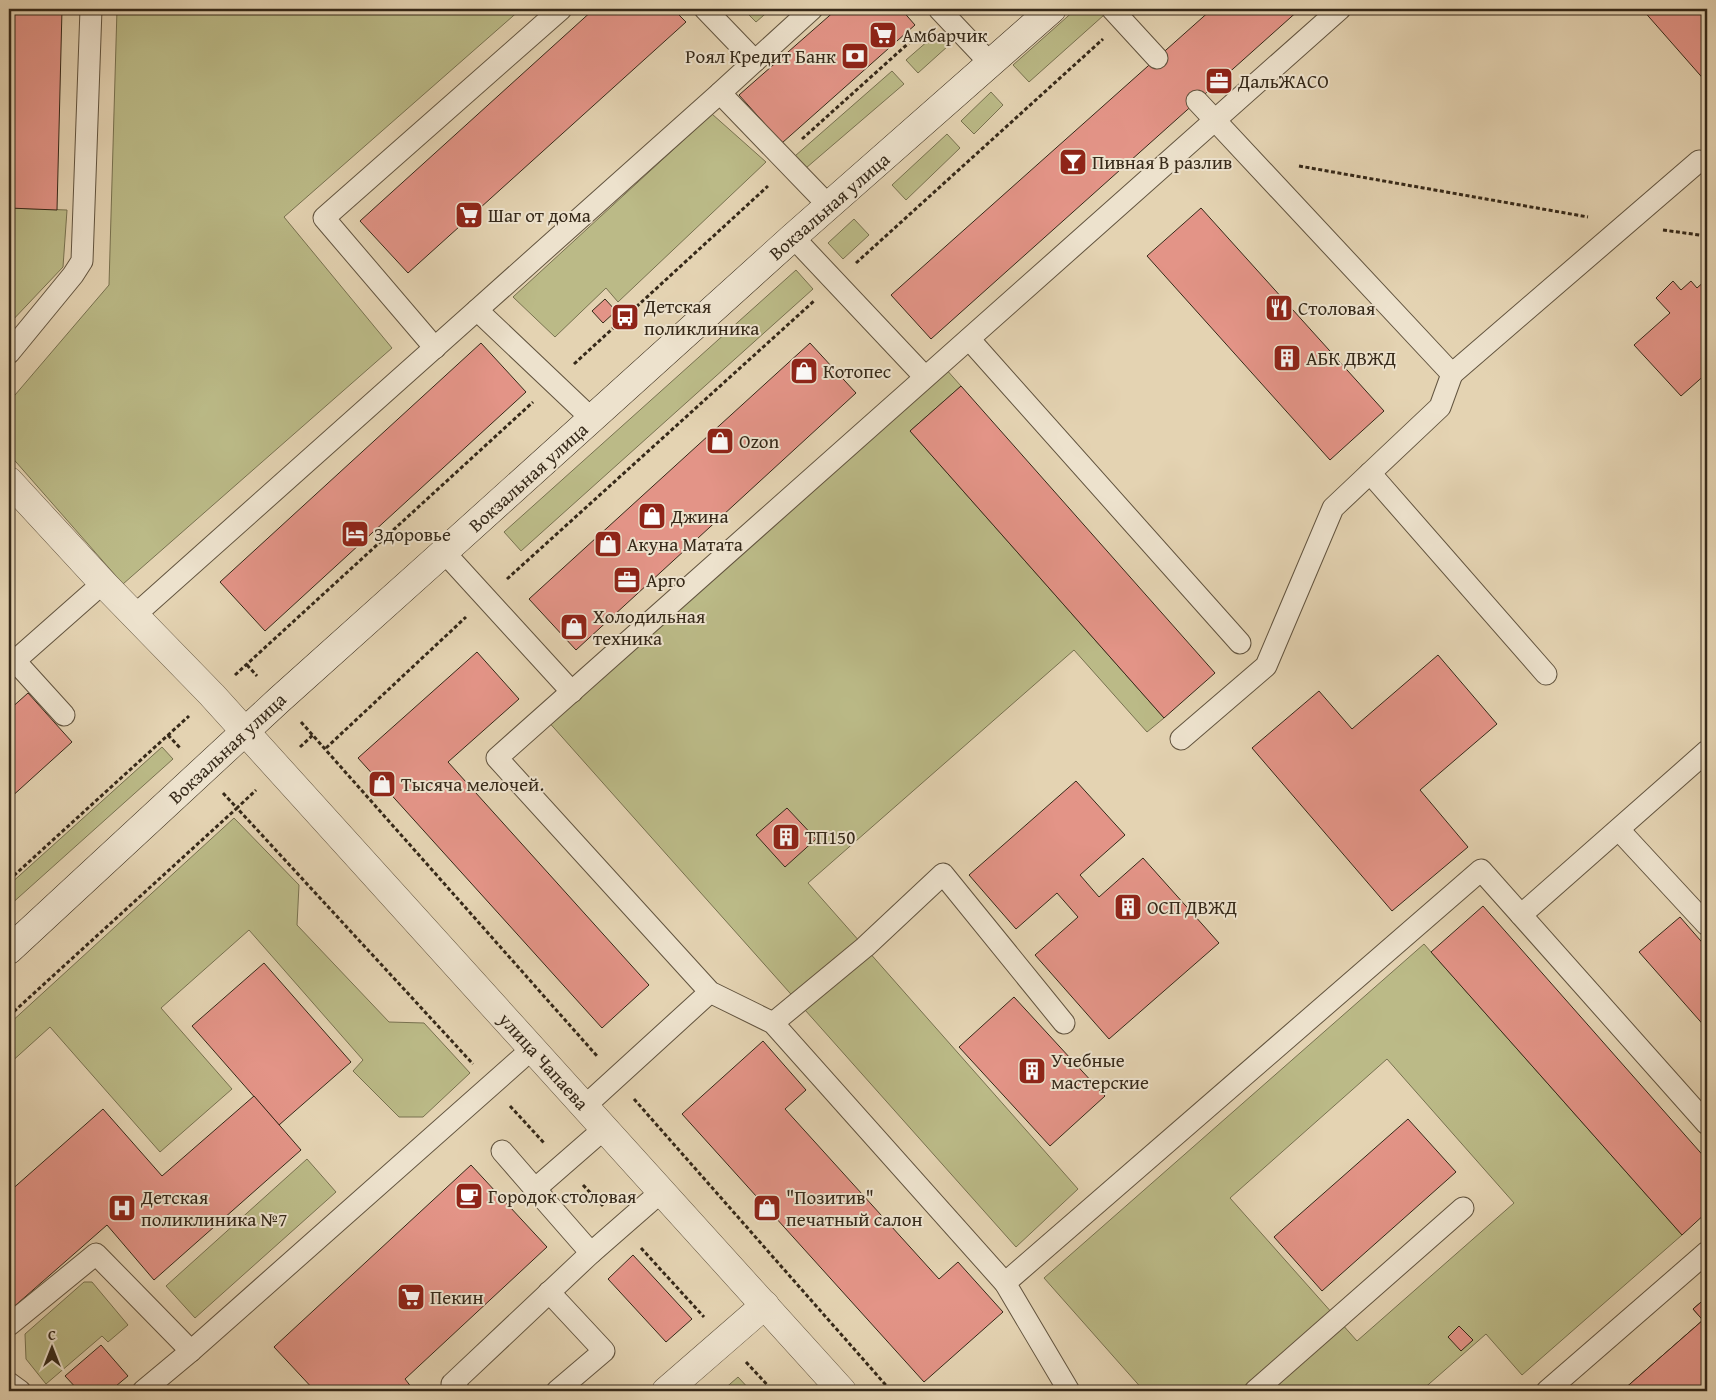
<svg xmlns="http://www.w3.org/2000/svg" width="1716" height="1400" font-family="'Gentium Book Plus',serif">
<style>
.green{fill:#bbba87;stroke:#787250;fill-rule:evenodd}
.building{fill:#e39487;stroke:#362919}
.lines{fill:none;stroke-linecap:round;stroke-linejoin:round}
.service-casing{stroke:#62543f;stroke-width:23}
.minor-casing{stroke:#62543f;stroke-width:29}
.secondary-casing{stroke:#362919;stroke-width:29}
.path{stroke:#362919;stroke-width:3;stroke-dasharray:4 2.5;stroke-linecap:butt}
.service{stroke:#ede2cd;stroke-width:21}
.minor{stroke:#ede2cd;stroke-width:28}
.secondary{stroke:#ede2cd;stroke-width:28}
.labels{text-anchor:middle;stroke-width:4;stroke-linejoin:round;paint-order:stroke}
.poi-label{font-size:19px;fill:#362919;stroke:#ede2cd;text-anchor:start}
.street-label{font-size:19px;fill:#362919;stroke:#ede2cd}
</style>
<rect width="100%" height="100%" fill="#e4d3b2"/>
<filter id="stains"><feTurbulence type="fractalNoise" baseFrequency=".004" numOctaves="4"/><feColorMatrix values="0 0 0 0 .2 0 0 0 0 .09 0 0 0 0 .02 0 0 0 .5 -.17"/></filter>
<radialGradient id="worn" r=".72"><stop offset=".6" stop-color="#630" stop-opacity="0"/><stop offset="1" stop-color="#630" stop-opacity=".3"/></radialGradient>
<g class="green">
<path d="M117 9H521L284 217 392 348 123 584 9 454V402L109 285Z"/>
<path d="M743 9H771L756 22Z"/>
<path d="M1076 9H1099L1104 15 1029 82 1013 65Z"/>
<path d="M937 33 948 46 918 73 906 60Z"/>
<path d="M892 71 904 84 806 168 795 156Z"/>
<path d="M991 92 1003 105 974 134 961 121Z"/>
<path d="M712 114 766 162 618 302 606 288 555 337 513 297Z"/>
<path d="M947 134 960 148 906 200 892 185Z"/>
<path d="M9 208 67 210 63 267 9 324Z"/>
<path d="M854 219 869 235 843 259 828 243Z"/>
<path d="M796 270 813 289 521 551 504 532Z"/>
<path d="M945 368 961 386 910 431 1164 718 1147 732 1074 650 808 883 1078 1189 1016 1247 546 719Z"/>
<path d="M162 747 173 759 9 906V885Z"/>
<path d="M234 818 299 885 297 925 389 1022 424 1023 470 1073 423 1117H399L353 1071 363 1060 249 930 161 1008 232 1089 160 1152 50 1027 9 1064V1024Z"/>
<path d="M1424 944 1682 1235 1522 1375 1486 1334 1421 1391H1144L1044 1278ZM1387 1059 1514 1203 1357 1341 1230 1198Z"/>
<path d="M307 1159 336 1192 195 1318 166 1286Z"/>
<path d="M84 1282H92L128 1325 108 1342 102 1336 46 1384 26 1359 25 1334Z"/>
<path d="M738 1377 751 1391H722Z"/>
</g>
<g class="building">
<path d="M9 9H62L57 210 9 208Z"/>
<path d="M594 9H673L686 22 408 273 360 221Z"/>
<path d="M837 9H901L915 25 782 143 739 95Z"/>
<path d="M1212 9H1300L931 339 891 295Z"/>
<path d="M1642 9H1707V83Z"/>
<path d="M1201 208 1384 411 1330 460 1147 256Z"/>
<path d="M1707 279V373L1681 396 1634 345 1670 313 1656 298 1673 281 1681 290 1691 281 1697 288Z"/>
<path d="M605 299 616 311 603 323 592 311Z"/>
<path d="M481 343 526 392 265 631 220 582Z"/>
<path d="M810 343 856 393 576 650 529 599Z"/>
<path d="M961 386 1215 673 1164 718 910 431Z"/>
<path d="M477 652 519 699 448 762 649 985 602 1028 358 758Z"/>
<path d="M1438 655 1497 724 1420 790 1468 847 1392 911 1252 748 1319 691 1352 729Z"/>
<path d="M28 693 72 742 9 799V710Z"/>
<path d="M1076 781 1125 835 1080 875 1099 897 1143 858 1219 943 1109 1039 1035 955 1078 917 1057 893 1016 929 969 875Z"/>
<path d="M787 808 816 839 785 867 756 835Z"/>
<path d="M1483 906 1707 1160V1212L1682 1235 1431 952Z"/>
<path d="M1680 917 1707 948V1029L1639 952Z"/>
<path d="M264 963 351 1062 279 1125 192 1026Z"/>
<path d="M1014 997 1105 1096 1050 1146 959 1047Z"/>
<path d="M763 1041 806 1090 785 1109 939 1279 958 1262 1003 1312 924 1382 682 1114Z"/>
<path d="M254 1096 301 1150 154 1280 107 1225 9 1311V1192L103 1109 162 1176Z"/>
<path d="M1408 1119 1456 1172 1322 1291 1274 1237Z"/>
<path d="M471 1165 547 1247 405 1379 412 1388 408 1391H315L274 1347Z"/>
<path d="M633 1255 692 1319 666 1342 608 1279Z"/>
<path d="M1707 1297V1391H1622L1703 1320 1693 1309Z"/>
<path d="M1707 1297V1325L1693 1309Z"/>
<path d="M1703 1320 1707 1325V1391H1622Z"/>
<path d="M1459 1326 1473 1340 1461 1351 1448 1337Z"/>
<path d="M101 1345 128 1376 110 1391H79L65 1376Z"/>
</g>
<g class="lines">
<defs>
<g id="service">
<path d="M705 9 755 61 812 9"/>
<path d="M939 9 990 63"/>
<path d="M1112 9 1157 58"/>
<path d="M755 61 720 93 829 206"/>
<path d="M1197 101 1452 374 1699 161"/>
<path d="M793 237 925 377"/>
<path d="M477 310 720 93"/>
<path d="M969 339 1240 643"/>
<path d="M435 348 324 218 561 9"/>
<path d="M9 353 73 275 82 261 91 9"/>
<path d="M1370 473 1546 674"/>
<path d="M444 552 572 692"/>
<path d="M135 615 477 310 592 419"/>
<path d="M15 661 64 715"/>
<path d="M9 666 103 583"/>
<path d="M1181 739 1266 666 1333 508 1440 407 1452 374"/>
<path d="M1619 830 1707 925"/>
<path d="M1521 915 1707 751"/>
<path d="M773 1023 865 947 943 874 1064 1023"/>
<path d="M585 1106 710 992"/>
<path d="M502 1151 535 1189 605 1128"/>
<path d="M535 1189 591 1253"/>
<path d="M1005 1283 1481 870 1707 1124"/>
<path d="M549 1292 604 1351 557 1391"/>
<path d="M9 1325 96 1254 191 1351"/>
<path d="M9 1383 20 1391"/>
<path d="M143 1391 191 1351 533 1048"/>
<path d="M459 1391 452 1384 591 1253 662 1191"/>
<path d="M1069 1391 1005 1283 773 1023 710 992 497 758 1340 9"/>
<path d="M1255 1391 1463 1208"/>
<path d="M1547 1391 1707 1252"/>
</g>
<g id="minor">
<path d="M9 481 103 583 212 695 842 1391"/>
<path d="M666 1391 765 1305"/>
</g>
<path id="secondary" d="M9 950 279 700 444 552 793 237 1052 9"/>
</defs>
<use href="#service" class="service-casing"/>
<use href="#minor" class="minor-casing"/>
<use href="#secondary" class="secondary-casing"/>
<g class="path">
<path d="M802 139 922 31"/>
<path d="M1299 166 1588 217"/>
<path d="M1663 230 1707 236"/>
<path d="M856 263 1103 39"/>
<path d="M574 364 768 186"/>
<path d="M507 579 814 301"/>
<path d="M247 665 257 676"/>
<path d="M235 675 533 402"/>
<path d="M301 722 597 1056"/>
<path d="M168 735 181 749"/>
<path d="M300 747 314 734"/>
<path d="M326 748 466 617"/>
<path d="M223 793 237 808 256 790"/>
<path d="M9 880 189 716"/>
<path d="M9 1016 237 808 473 1064"/>
<path d="M634 1099 891 1391"/>
<path d="M510 1106 545 1144"/>
<path d="M583 1185 603 1206"/>
<path d="M641 1248 704 1317"/>
<path d="M746 1362 773 1391"/>
</g>
<use href="#service" class="service"/>
<use href="#minor" class="minor"/>
<use href="#secondary" class="secondary"/>
</g>
<defs>
<symbol id="supermarket-square" viewBox="-11 -11 22 22"><rect x="-9" y="-9" width="18" height="18" rx="4" fill="#8f2418" stroke="#ede2cd"/><path d="M-6-5.5h2.5l.6 2H6L4.5 2H-2.5L-4.4-4H-6ZM-1.5 3.2a1.3 1.3 0 1 0 .1 0ZM3 3.2a1.3 1.3 0 1 0 .1 0Z" fill="#fff"/></symbol>
<symbol id="bank-square" viewBox="-11 -11 22 22"><rect x="-9" y="-9" width="18" height="18" rx="4" fill="#8f2418" stroke="#ede2cd"/><path d="M-6-4H6V4H-6ZM0-2.3a2.3 2.3 0 1 0 0 4.6a2.3 2.3 0 1 0 0-4.6Z" fill="#fff"/></symbol>
<symbol id="office-square" viewBox="-11 -11 22 22"><rect x="-9" y="-9" width="18" height="18" rx="4" fill="#8f2418" stroke="#ede2cd"/><path d="M-6-3h4V-5.5h4V-3h4V5H-6ZM-1-4.5V-3h2v-1.5ZM-6 0V1H6V0Z" fill="#fff"/></symbol>
<symbol id="bar-square" viewBox="-11 -11 22 22"><rect x="-9" y="-9" width="18" height="18" rx="4" fill="#8f2418" stroke="#ede2cd"/><path d="M-6-5H6L.8 .8V4.5H3.5V6h-7V4.5H-.8V.8Z" fill="#fff"/></symbol>
<symbol id="restaurant-square" viewBox="-11 -11 22 22"><rect x="-9" y="-9" width="18" height="18" rx="4" fill="#8f2418" stroke="#ede2cd"/><path d="M-5-6h1v4h1v-4h1v4h1v-4h1v5L-1.5 .5V6h-2V.5L-5-1ZM5-6V6H3V1.5H1.5Q1.5-4 5-6Z" fill="#fff"/></symbol>
<symbol id="bus-square" viewBox="-11 -11 22 22"><rect x="-9" y="-9" width="18" height="18" rx="4" fill="#8f2418" stroke="#ede2cd"/><path d="M-5-6H5V4H4V6H2V4H-2V6H-4V4H-5ZM-3.5-4V0h7V-4ZM-3.5 1.2v1.5H-2V1.2ZM2 1.2v1.5H3.5V1.2Z" fill="#fff"/></symbol>
<symbol id="building-square" viewBox="-11 -11 22 22"><rect x="-9" y="-9" width="18" height="18" rx="4" fill="#8f2418" stroke="#ede2cd"/><path d="M-4-6H4V6H1V3H-1V6H-4ZM-2.5-4.3h1.7v1.8h-1.7ZM.8-4.3h1.7v1.8H.8ZM-2.5-1h1.7V.8h-1.7ZM.8-1h1.7V.8H.8Z" fill="#fff"/></symbol>
<symbol id="shop-square" viewBox="-11 -11 22 22"><rect x="-9" y="-9" width="18" height="18" rx="4" fill="#8f2418" stroke="#ede2cd"/><path d="M-5-2.5h2.3a2.7 3.5 0 0 1 5.4 0H5L5.5 6h-11ZM-1.5-2.5h3a1.5 2.3 0 0 0-3 0Z" fill="#fff"/></symbol>
<symbol id="hotel-square" viewBox="-11 -11 22 22"><rect x="-9" y="-9" width="18" height="18" rx="4" fill="#8f2418" stroke="#ede2cd"/><path d="M-6-4.5h1.5V1H6V5H4.5V3h-9V5H-6ZM-4 0a1.8 1.8 0 1 1 3.6 0ZM.5 0V-2.5h3Q6-2.5 6 0Z" fill="#fff"/></symbol>
<symbol id="cafe-square" viewBox="-11 -11 22 22"><rect x="-9" y="-9" width="18" height="18" rx="4" fill="#8f2418" stroke="#ede2cd"/><path d="M-5.5-4.5H6V0H3Q3 3.5 0 3.5H-2.5Q-5.5 3.5-5.5 0ZM3-3.2v2h1.7v-2ZM-6 4.5H4V6H-6Z" fill="#fff"/></symbol>
<symbol id="hospital-square" viewBox="-11 -11 22 22"><rect x="-9" y="-9" width="18" height="18" rx="4" fill="#8f2418" stroke="#ede2cd"/><path d="M-5-5h3v3.5h4V-5h3V5h-3V1.5h-4V5h-3Z" fill="#fff"/></symbol>
</defs>
<g fill-rule="evenodd">
<use href="#supermarket-square" x="867" y="19" width="32" height="32"/>
<use href="#bank-square" x="839" y="40" width="32" height="32"/>
<use href="#office-square" x="1203" y="65" width="32" height="32"/>
<use href="#bar-square" x="1057" y="146" width="32" height="32"/>
<use href="#supermarket-square" x="453" y="199" width="32" height="32"/>
<use href="#restaurant-square" x="1263" y="292" width="32" height="32"/>
<use href="#bus-square" x="609" y="301" width="32" height="32"/>
<use href="#building-square" x="1271" y="342" width="32" height="32"/>
<use href="#shop-square" x="788" y="355" width="32" height="32"/>
<use href="#shop-square" x="704" y="425" width="32" height="32"/>
<use href="#shop-square" x="636" y="500" width="32" height="32"/>
<use href="#hotel-square" x="339" y="518" width="32" height="32"/>
<use href="#shop-square" x="592" y="528" width="32" height="32"/>
<use href="#office-square" x="611" y="564" width="32" height="32"/>
<use href="#shop-square" x="558" y="611" width="32" height="32"/>
<use href="#shop-square" x="366" y="768" width="32" height="32"/>
<use href="#building-square" x="770" y="821" width="32" height="32"/>
<use href="#building-square" x="1112" y="891" width="32" height="32"/>
<use href="#building-square" x="1016" y="1055" width="32" height="32"/>
<use href="#cafe-square" x="453" y="1180" width="32" height="32"/>
<use href="#hospital-square" x="106" y="1192" width="32" height="32"/>
<use href="#shop-square" x="751" y="1192" width="32" height="32"/>
<use href="#supermarket-square" x="395" y="1281" width="32" height="32"/>
</g>
<g class="labels">
<g class="poi-label">
<text x="902" y="42">Амбарчик</text>
<text x="836" y="63" text-anchor="end">Роял Кредит Банк</text>
<text x="1238" y="88">ДальЖАСО</text>
<text x="1092" y="169">Пивная В разлив</text>
<text x="488" y="222">Шаг от дома</text>
<text x="644" y="313">Детская<tspan x="644" dy="22">поликлиника</tspan></text>
<text x="1298" y="315">Столовая</text>
<text x="1306" y="365">АБК ДВЖД</text>
<text x="823" y="378">Котопес</text>
<text x="739" y="448">Ozon</text>
<text x="671" y="523">Джина</text>
<text x="374" y="541">Здоровье</text>
<text x="627" y="551">Акуна Матата</text>
<text x="646" y="587">Арго</text>
<text x="593" y="623">Холодильная<tspan x="593" dy="22">техника</tspan></text>
<text x="401" y="791">Тысяча мелочей.</text>
<text x="805" y="844">ТП150</text>
<text x="1147" y="914">ОСП ДВЖД</text>
<text x="1051" y="1067">Учебные<tspan x="1051" dy="22">мастерские</tspan></text>
<text x="488" y="1203">Городок столовая</text>
<text x="141" y="1204">Детская<tspan x="141" dy="22">поликлиника №7</tspan></text>
<text x="786" y="1204">"Позитив"<tspan x="786" dy="22">печатный салон</tspan></text>
<text x="430" y="1304">Пекин</text>
</g>
<g class="street-label">
<text transform="translate(829 206) rotate(-41)" y="7">Вокзальная улица</text>
<text transform="translate(528 477) rotate(-42)" y="7">Вокзальная улица</text>
<text transform="translate(227 748) rotate(-43)" y="7">Вокзальная улица</text>
<text transform="translate(544 1061) rotate(48)" y="7">улица Чапаева</text>
</g>
</g>
<rect width="1716" height="1400" fill="none" stroke="#e4d3b2" stroke-width="30"/>
<rect x="10" y="10" width="1696" height="1380" fill="none" stroke="#362919" stroke-width="2.5"/>
<rect x="15" y="15" width="1686" height="1370" fill="none" stroke="#362919"/>
<g transform="translate(52 1348)" stroke="#ede2cd" stroke-width="4" paint-order="stroke">
<path d="M0-4L9 19L0 12L-9 19Z" fill="#362919"/>
<text y="-8" font-size="14" font-weight="bold" text-anchor="middle" fill="#362919">С</text>
</g>
<rect width="100%" height="100%" filter="url(#stains)"/>
<rect width="100%" height="100%" fill="url(#worn)"/>
</svg>
